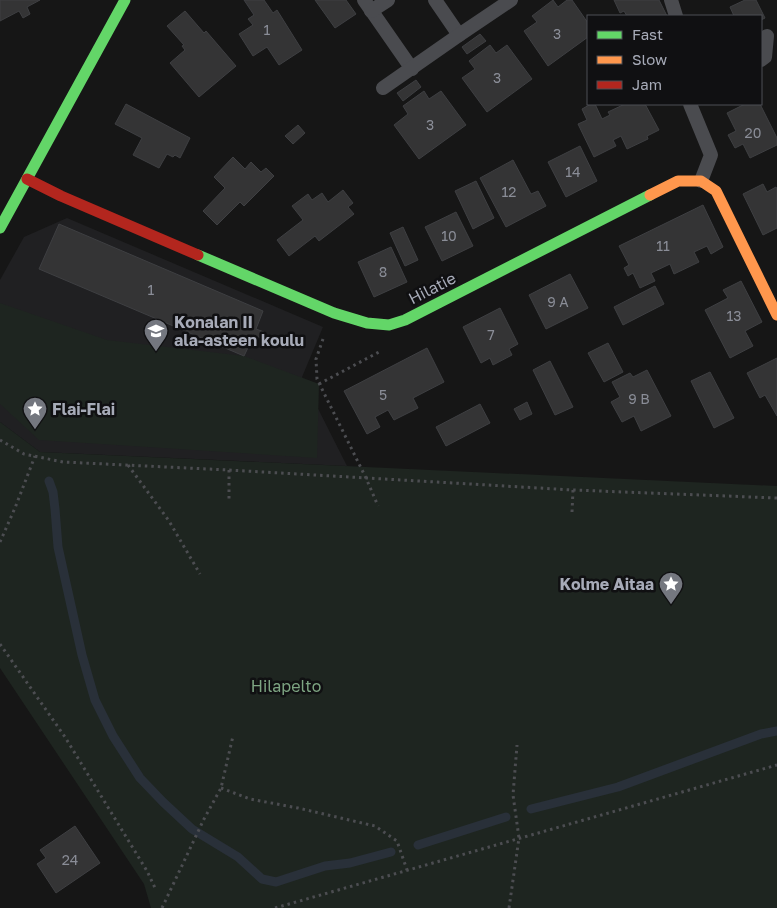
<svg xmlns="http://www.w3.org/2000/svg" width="777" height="908" font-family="'Golos Text',sans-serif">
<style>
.built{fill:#202022}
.green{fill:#1e2520}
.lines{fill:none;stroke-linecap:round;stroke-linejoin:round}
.stream{stroke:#293039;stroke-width:9}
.building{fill:#343435;stroke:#3e3f42}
.path{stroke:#4c4d51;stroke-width:3;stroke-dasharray:2.5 4;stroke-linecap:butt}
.lane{stroke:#4a4b4f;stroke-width:14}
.fast{stroke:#63d668;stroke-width:11}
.slow{stroke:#ff974d;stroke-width:11}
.jam{stroke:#b3261e;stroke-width:11}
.labels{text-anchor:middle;stroke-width:5;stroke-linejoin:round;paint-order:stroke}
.number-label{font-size:14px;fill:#8a8d97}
.street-label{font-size:16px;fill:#a7abb8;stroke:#101012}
.poi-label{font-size:16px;font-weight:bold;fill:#a7abb8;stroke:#101012;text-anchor:start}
.park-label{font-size:16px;fill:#7da482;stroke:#101012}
</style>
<rect width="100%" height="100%" fill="#161616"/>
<path class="built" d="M67 218 323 327 302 377 347 466 40 452 0 422V280L24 237Z"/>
<g class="green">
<path d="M0 303 107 340 244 356 319 384 317 458 39 440 0 404Z"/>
<path d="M0 422 40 452 777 486V908H151L144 884 0 668Z"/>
</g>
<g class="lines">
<g class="stream">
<path d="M49 481 53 492 55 509 58 547 82 655 95 700 113 736 140 778 163 802 192 829 238 857 262 879 276 882 325 866 350 863 391 852"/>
<path d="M531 809 618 787 761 734 777 731"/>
<path d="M418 845 506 817"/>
</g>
</g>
<g class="building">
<path d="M0 0H40L27 7 30 14 23 18 19 11 0 21Z"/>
<path d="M244 0H264L273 13 277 10 302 50 279 65 267 47 253 56 239 34 253 25 248 19 254 15Z"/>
<path d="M315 0H346L356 14 335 28Z"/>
<path d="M553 0 558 7 567 0H572L588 23V37L548 66 524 31 537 22 532 16Z"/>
<path d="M614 0H659L667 16H627L624 11 620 13Z"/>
<path d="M745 0H756L765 18 761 20V16H734L730 7Z"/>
<path d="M185 11 204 33 206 31 236 66 199 97 170 63 185 50 182 46 184 45 167 26Z"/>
<path d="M480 34 486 41 467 54 462 47Z"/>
<path d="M490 45 496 53 507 45 532 79 487 112 462 78 475 69 469 61Z"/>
<path d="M416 80 421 87 403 101 397 93Z"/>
<path d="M424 91 429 99 441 91 466 125 419 159 394 125 408 114 403 106Z"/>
<path d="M126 104 190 138 180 158 175 155 173 157 167 154 159 168 133 155 142 138 115 124Z"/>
<path d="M591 104H595L602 119 610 115 608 112 625 104H645L659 130 647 136 648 139 627 149 621 136 613 140 616 146 594 157 578 124 587 120 582 109Z"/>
<path d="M745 104H760L777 138V145L750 158 743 144 735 148 728 135 736 131 727 113Z"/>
<path d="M298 125 305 133 293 144 285 136Z"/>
<path d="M580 146 597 181 566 197 548 162Z"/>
<path d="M233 157 245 169 251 162 261 172 266 168 274 176 244 206 240 202 217 225 203 211 225 188 214 177Z"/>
<path d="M513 160 531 194 538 191 546 206 506 227 480 178Z"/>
<path d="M476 181 494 218 473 229 455 191Z"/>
<path d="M763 184 767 192 776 187 777 189V228L763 235 743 194Z"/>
<path d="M343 190 353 203 348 207 354 214 319 241 315 236 289 256 277 240 303 220 292 206 308 194 312 200 322 193 328 202Z"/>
<path d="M703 205 723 247 711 254 707 246 694 252 699 262 674 274 670 264 651 273 655 281 640 288 633 273 628 276 624 268 629 265 619 246Z"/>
<path d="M456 212 473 246 442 261 425 227Z"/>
<path d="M59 224 263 311 256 329 264 332 261 338 254 335 244 356 39 269Z"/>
<path d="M403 227 418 260 405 266 390 233Z"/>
<path d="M391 247 407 282 374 297 358 262Z"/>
<path d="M570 274 588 308 546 329 529 295Z"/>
<path d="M741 281 762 322 745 331 753 346 730 358 705 310 728 298 723 290Z"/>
<path d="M655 286 664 304 623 325 614 307Z"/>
<path d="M500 308 518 344 509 349 512 355 493 365 490 358 481 363 463 327Z"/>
<path d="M608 343 623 372 604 382 588 353Z"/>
<path d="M427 348 444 382 413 398 418 408 394 420 388 410 375 417 380 427 367 434 344 391Z"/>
<path d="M777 358V416L765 395 760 398 747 373Z"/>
<path d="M550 361 573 407 555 415 533 370Z"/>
<path d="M647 370 671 416 641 431 634 416 622 422 611 402 620 397 612 382 630 373 633 377Z"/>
<path d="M710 372 734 418 714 428 691 381Z"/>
<path d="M527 402 532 414 520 420 514 409Z"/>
<path d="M480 404 490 423 446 446 436 427Z"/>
<path d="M75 826 100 863 56 893 37 864 46 858 40 850Z"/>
</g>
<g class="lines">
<g class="path">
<path d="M323 339 316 359 317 379 366 478 378 506"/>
<path d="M319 384 379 352"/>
<path d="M0 440 24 454 63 462 229 470 573 490 777 498"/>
<path d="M128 465 169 521 200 574"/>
<path d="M229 470V502"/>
<path d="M572 512 573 490"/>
<path d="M0 542 15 508 35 456"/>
<path d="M0 644 65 737 147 871 156 890"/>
<path d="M221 788 250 799 298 808 375 826 397 841 407 870"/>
<path d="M162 908 204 819 221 788 233 736"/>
<path d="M275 908 777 765"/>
<path d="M509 908 519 838 513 795 517 745"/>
</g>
<g class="lane">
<path d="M364 0 412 69"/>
<path d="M435 0 459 35"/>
<path d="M671 0 676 16"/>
<path d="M371 11 388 0"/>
<path d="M761 60 765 57 767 36"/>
<path d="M383 88 459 35 511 0"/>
<path d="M690 104 711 155 701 181"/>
</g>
<g class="fast">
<path d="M0 228 125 0"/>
<path d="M198 255 334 313 367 323 389 325 405 320 650 195"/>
</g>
<path class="slow" d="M650 195 678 181H701L716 191 777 315"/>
<path class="jam" d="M27 179 61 196 198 255"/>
</g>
<defs>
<symbol id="school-pin" viewBox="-11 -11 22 30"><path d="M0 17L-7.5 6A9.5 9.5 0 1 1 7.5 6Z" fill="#74777f" stroke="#101012"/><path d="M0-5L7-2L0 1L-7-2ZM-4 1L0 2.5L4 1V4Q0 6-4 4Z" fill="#fff"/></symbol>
<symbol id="sight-pin" viewBox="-11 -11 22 30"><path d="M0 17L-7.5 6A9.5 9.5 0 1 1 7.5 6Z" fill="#74777f" stroke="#101012"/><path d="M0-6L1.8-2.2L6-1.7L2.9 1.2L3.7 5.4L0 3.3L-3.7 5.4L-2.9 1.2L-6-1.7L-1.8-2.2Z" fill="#fff"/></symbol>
</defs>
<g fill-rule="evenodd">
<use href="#school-pin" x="142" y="317" width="28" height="38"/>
<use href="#sight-pin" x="21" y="395" width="28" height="38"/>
<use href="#sight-pin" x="657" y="570" width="28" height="38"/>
</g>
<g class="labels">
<g class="number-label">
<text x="267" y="35">1</text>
<text x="557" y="39">3</text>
<text x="497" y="83">3</text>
<text x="430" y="130">3</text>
<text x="753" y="138">20</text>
<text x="573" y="177">14</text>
<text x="509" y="197">12</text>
<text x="449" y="241">10</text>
<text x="663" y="251">11</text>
<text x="383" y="277">8</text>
<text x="151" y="295">1</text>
<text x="558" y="307">9 A</text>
<text x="734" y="321">13</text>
<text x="491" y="340">7</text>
<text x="383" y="400">5</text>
<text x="639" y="404">9 B</text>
<text x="70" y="865">24</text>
</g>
<g class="street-label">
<text transform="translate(432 288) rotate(-27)" y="6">Hilatie</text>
</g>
<g class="poi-label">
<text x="174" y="328">Konalan II<tspan x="174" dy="18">ala-asteen koulu</tspan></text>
<text x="52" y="415">Flai-Flai</text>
<text x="654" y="590" text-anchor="end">Kolme Aitaa</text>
</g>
<g class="park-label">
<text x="286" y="692">Hilapelto</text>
</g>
</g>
<rect x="587" y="15" width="175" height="90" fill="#101012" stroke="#4c4e54"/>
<rect x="597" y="31" width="25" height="8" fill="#63d668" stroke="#4c4e54"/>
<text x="632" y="40" font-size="15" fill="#a7abb8">Fast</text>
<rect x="597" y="56" width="25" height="8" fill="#ff974d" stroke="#4c4e54"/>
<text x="632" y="65" font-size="15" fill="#a7abb8">Slow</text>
<rect x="597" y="81" width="25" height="8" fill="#b3261e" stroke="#4c4e54"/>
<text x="632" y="90" font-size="15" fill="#a7abb8">Jam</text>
</svg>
